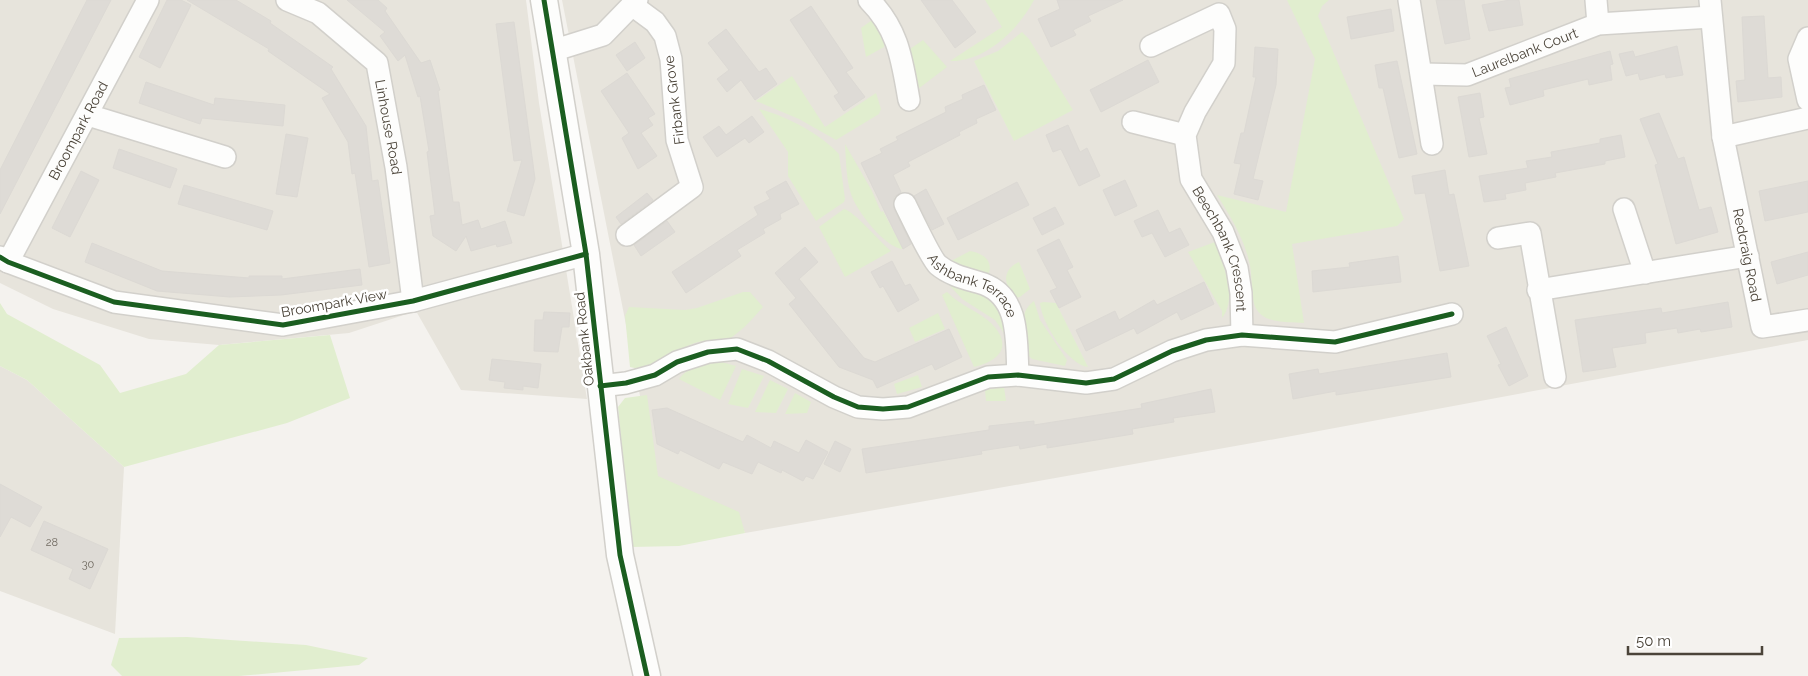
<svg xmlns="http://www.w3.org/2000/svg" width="1808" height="676" font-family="Raleway,sans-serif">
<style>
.residential{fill:#e7e4dc}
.green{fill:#e1eecf}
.building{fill:#dedbd6;stroke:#dcd9d4}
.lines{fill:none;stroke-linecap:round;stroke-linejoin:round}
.minor-casing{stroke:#d2d0cb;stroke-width:24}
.tertiary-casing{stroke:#d2d0cb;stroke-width:29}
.minor{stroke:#fdfdfc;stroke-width:21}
.tertiary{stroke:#fdfdfc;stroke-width:26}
.cycleway-casing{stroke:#fff;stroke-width:8}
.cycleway{stroke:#1b5e20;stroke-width:5}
.labels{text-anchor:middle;stroke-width:5;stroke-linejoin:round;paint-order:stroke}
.number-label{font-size:11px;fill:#706a61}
.street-label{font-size:14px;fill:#4b4439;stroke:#fff}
</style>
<rect width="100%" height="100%" fill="#f4f2ee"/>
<g class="residential">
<path d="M0 0H526L539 103 587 399 461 390 416 311 349 333 219 345 149 339 53 309 0 283Z"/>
<path d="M562 0H1808V340L1281 438 745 533 737 513 656 477Z"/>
<path d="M0 366 27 380 124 467 115 634 0 591Z"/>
</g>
<g class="green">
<path d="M985 0H1034C1019 29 985 62 950 61L1002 27Z"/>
<path d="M1287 0H1329L1322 6 1318 16 1404 219 1397 226 1292 244 1304 323C1290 322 1266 324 1257 310 1250 301 1253 274 1249 261 1243 236 1230 216 1217 195L1286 212 1315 59Z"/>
<path d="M875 18 885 41 884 47 866 57 861 28Z"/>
<path d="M1022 32 1029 39 1073 110 1014 141 974 61 998 51Z"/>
<path d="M923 40 947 67 918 89 910 49Z"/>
<path d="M792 76 825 127 876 93 881 109 879 114 836 140 799 119 756 101Z"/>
<path d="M759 109C786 116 819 133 839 154L845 199 844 202 816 221 788 176V152Z"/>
<path d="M845 144 872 191 881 212 883 211 903 249C885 248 856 210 851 194 846 178 846 160 845 144Z"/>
<path d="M844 209C854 211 880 242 891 251L845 277 819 227Z"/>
<path d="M1215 242C1223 264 1238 298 1222 318V311L1188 252Z"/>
<path d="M970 251C981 253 993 259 989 273L976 276 951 261Z"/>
<path d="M1019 262 1030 289 1020 297 1015 298C1004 285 1001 270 1019 262Z"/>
<path d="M942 277 984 296 1000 306 1008 339 995 320 962 299Z"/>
<path d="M743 292H750L763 307C754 317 744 329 732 337 722 344 710 340 698 342 674 348 656 374 630 367L625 316 629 307 685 310 697 308Z"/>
<path d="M947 292C960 306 979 311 992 324 1013 346 1000 361 974 367L942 295Z"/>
<path d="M1034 301 1040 320 1067 360 1065 366 1032 359 1028 355C1025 335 1016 314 1034 301Z"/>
<path d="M1043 302 1056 303 1088 367C1068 365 1041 322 1040 303Z"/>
<path d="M0 303 7 314 100 365 120 393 186 374 219 345 330 335 350 398 287 423 124 467 27 380 0 366Z"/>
<path d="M938 313 945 329 915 342 909 328Z"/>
<path d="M718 361 736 366 720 400 679 379C688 367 702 363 718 361Z"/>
<path d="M742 369 764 376 748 408 728 404Z"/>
<path d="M918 375 922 387 897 394 894 384Z"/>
<path d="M770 380 788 389 776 413 755 412Z"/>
<path d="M1004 387 1006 401H986L985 390Z"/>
<path d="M795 393 811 402 807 413 785 414Z"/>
<path d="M647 395 658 476 739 512 745 533 679 546 631 547 618 407 625 398Z"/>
<path d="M187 637 306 645 368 658 359 665 239 676H122L111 665 119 638Z"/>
</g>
<g class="building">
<path d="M87 0H111L0 214V170Z"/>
<path d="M167 0H181L191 5 160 68 139 57Z"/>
<path d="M187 0H236L271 21 270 23 333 67 331 69 366 126 372 181 378 180 390 263 369 267 355 173 352 174 348 142 322 98 330 94 268 51 269 49Z"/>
<path d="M347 0H378L387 8 385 11 421 63 430 60 440 90 438 91 453 202H459L462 225 478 220 481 229 505 221 512 243 497 247 496 244 471 251 466 236 456 251 433 236 430 216 435 215 427 152 429 151 420 96 418 97 405 55 398 61 380 36 385 32Z"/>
<path d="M921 0H952L976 32 955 48Z"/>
<path d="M1057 0H1123L1088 16 1091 21 1073 30 1076 35 1051 47 1038 19 1060 9Z"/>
<path d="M1436 0H1464L1470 39 1445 44Z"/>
<path d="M1510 0H1519L1523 25 1489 31 1482 5Z"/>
<path d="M811 6 853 68 846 72 865 97 844 111 834 96 839 93 790 20Z"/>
<path d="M1391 9 1394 31 1351 39 1347 17Z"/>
<path d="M1764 16 1768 78 1781 77 1782 97 1738 102 1736 81 1745 80 1742 17Z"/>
<path d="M514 22 535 179 524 216 507 211 522 160 514 161 496 24Z"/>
<path d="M726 29 759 72 766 68 777 84 755 100 741 80 727 92 717 79 729 70 708 43Z"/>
<path d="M635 42 645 58 627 71 616 55Z"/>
<path d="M1677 46 1683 75 1666 78 1665 74 1640 80 1638 73 1626 76 1619 54 1633 51 1635 57Z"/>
<path d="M1255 47 1278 49 1276 85 1253 179 1263 181 1258 200 1234 194 1241 164 1234 163 1241 133H1244L1256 77H1253Z"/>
<path d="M1610 51 1613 64 1610 65 1612 80 1589 85 1588 79 1543 90 1544 96 1510 105 1505 88 1511 87 1509 79Z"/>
<path d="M1148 60 1159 82 1101 112 1090 90Z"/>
<path d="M1397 61 1417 154 1399 158 1383 88H1379L1375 65Z"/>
<path d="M627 73 655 114 648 118 653 125 641 133 657 156 638 169 622 138 629 133 601 91Z"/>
<path d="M146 82 214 105 215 98 285 105 283 126 202 118 200 124 139 103Z"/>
<path d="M984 85 996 110 976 119 977 123 959 132 960 135 908 162 910 166 893 175 901 192 894 197V209L911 244 903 249 861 163 882 153 880 149 898 140 896 137 946 112 945 107 963 99 962 95Z"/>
<path d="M1480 93 1484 117 1479 118 1487 154 1469 157 1458 97Z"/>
<path d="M1659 113 1678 159 1684 157 1699 210 1711 207 1718 232 1676 244 1655 165 1658 164 1640 119Z"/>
<path d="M752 116 764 132 749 143 745 138 717 157 703 137 719 126 726 135Z"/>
<path d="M1068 125 1080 152 1087 148 1100 176 1079 186 1061 149 1053 152 1046 135Z"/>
<path d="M286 134 308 138 297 197 276 194Z"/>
<path d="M1621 135 1625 157 1605 161V164L1555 173 1556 177 1525 183 1526 190 1505 194 1506 199 1484 202 1479 176 1528 168 1526 161 1552 157 1551 152 1600 143V139Z"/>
<path d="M119 149 177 169 170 188 113 168Z"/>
<path d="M1445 170 1449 195 1454 194 1469 266 1440 271 1425 193 1415 194 1412 176Z"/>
<path d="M81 171 99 180 70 237 52 228Z"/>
<path d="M1125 180 1137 206 1115 216 1103 190Z"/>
<path d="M786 181 799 204 780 214 781 219 763 229 765 233 737 250 741 256 686 293 672 272 758 215 754 207 770 199 766 192Z"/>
<path d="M1808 181V212L1765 221 1759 191Z"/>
<path d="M1017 182 1029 205 958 240 947 218Z"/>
<path d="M184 185 273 211 267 230 178 204Z"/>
<path d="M926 189 944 224 932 230 914 196Z"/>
<path d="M647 193 653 200 621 224 616 217Z"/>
<path d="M1055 207 1064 224 1042 235 1033 218Z"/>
<path d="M1158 210 1169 233 1180 228 1189 245 1165 257 1152 233 1142 237 1134 221Z"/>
<path d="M667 221 675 232 641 256 634 245Z"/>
<path d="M1059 239 1073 267 1067 270 1081 297 1059 308 1050 291 1057 288 1037 250Z"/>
<path d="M92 243 162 271 249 278V276H282V279L360 269 362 285 281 295 230 297 157 291 85 262Z"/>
<path d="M805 247 818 262 799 279 864 358 875 362 949 329 962 357 935 370 932 364 877 388 873 380 839 367 789 304 796 298 775 273Z"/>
<path d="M1808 252V275L1777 284 1771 262Z"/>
<path d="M1398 256 1401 282 1313 292 1312 271 1350 267 1349 263Z"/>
<path d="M892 261 905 286 910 284 919 300 898 312 883 286 880 288 871 272Z"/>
<path d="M1204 282 1214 304 1181 320 1177 312 1137 334 1134 328 1086 351 1076 330 1115 311 1119 320 1154 300 1157 305Z"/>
<path d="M1728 302 1732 327 1701 332 1700 329 1678 333 1677 328 1645 333 1646 343 1612 348 1616 367 1583 372 1575 320 1661 308 1662 313Z"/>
<path d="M544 312 570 313 569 327H562L558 352 534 351 535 320H543Z"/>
<path d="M1506 327 1528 376 1509 386 1498 365 1501 364 1487 336Z"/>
<path d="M1447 353 1451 377 1336 395V391L1293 399 1289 374 1318 369 1319 374Z"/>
<path d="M492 359 541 364 538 388 523 386V390L504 388 505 382 489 380Z"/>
<path d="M1211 389 1215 412 1173 418 1174 422 1132 429 1133 434 1047 448V444L1020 449 1019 445 981 451 982 454 866 473 862 449 989 430V426L1034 421V425L1142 408 1141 404Z"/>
<path d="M667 408 743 442 747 435 771 448 774 441 799 453 806 440 828 452 813 479 806 476 803 481 782 470 781 473 758 462 752 474 723 462 719 469 680 450 678 454 657 444 652 410Z"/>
<path d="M835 441 851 449 840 472 824 464Z"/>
<path d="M0 484 42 507 30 527 11 517 0 537Z"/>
<path d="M44 521 108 549 90 589 69 579 73 569 31 550Z"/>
</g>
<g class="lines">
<defs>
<g id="minor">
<path id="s1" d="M287 0 318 13 377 63 396 167 413 301"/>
<path d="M869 0C899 30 902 61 909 100"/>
<path d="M1409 0 1432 144"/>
<path d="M1596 0 1598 24"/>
<path id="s2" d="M1710 0 1723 137 1762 327 1808 320"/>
<path d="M1808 38 1799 59 1808 100"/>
<path id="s3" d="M1151 46 1219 14 1225 29 1224 63 1195 112 1185 135 1191 179 1223 232 1237 268 1241 293 1242 335"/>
<path d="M552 51 603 35 637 0"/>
<path id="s4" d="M1423 74 1467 75 1598 24 1711 17"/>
<path d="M88 115 225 157"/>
<path d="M1133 122 1185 135"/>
<path d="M1723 137 1808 118"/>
<path id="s5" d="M905 204C911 216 931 259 938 265 951 276 968 279 984 284 1021 298 1016 343 1018 375"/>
<path d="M1624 209 1645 273"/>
<path d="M627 235 692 187 677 140 671 59 665 36 655 22 632 5"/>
<path d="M1498 238 1530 233 1555 377"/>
<path d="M0 257 8 262 114 302 283 325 413 301 586 254"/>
<path id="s6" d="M8 262 148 0"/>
<path d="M1538 290 1748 256"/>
<path d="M600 386 626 383 655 375 677 362 708 352 737 349 768 361 834 397 858 407 883 409 908 407 988 377 1018 375 1086 383 1114 379 1172 351 1206 340 1242 335 1335 342 1452 314"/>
</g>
<path id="tertiary" d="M544 0 586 254 620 555 647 676"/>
</defs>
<use href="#minor" class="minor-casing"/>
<use href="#tertiary" class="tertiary-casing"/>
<use href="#minor" class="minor"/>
<use href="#tertiary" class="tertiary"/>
<defs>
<g id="cycleway">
<path d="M544 0 586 254 620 555 647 676"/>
<path d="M0 257 8 262 114 302 283 325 413 301 586 254"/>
<path d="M600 386 626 383 655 375 677 362 708 352 737 349 768 361 834 397 858 407 883 409 908 407 988 377 1018 375 1086 383 1114 379 1172 351 1206 340 1242 335 1335 342 1452 314"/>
</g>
</defs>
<use href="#cycleway" class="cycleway-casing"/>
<use href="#cycleway" class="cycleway"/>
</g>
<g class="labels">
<g class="number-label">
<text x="52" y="546">28</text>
<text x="88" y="568">30</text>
</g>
<g class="street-label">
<text dy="5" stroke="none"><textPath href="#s4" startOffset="106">Laurelbank Court</textPath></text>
<text transform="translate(674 100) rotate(-97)" y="5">Firbank Grove</text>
<text dy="5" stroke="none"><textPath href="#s1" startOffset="176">Linhouse Road</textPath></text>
<text dy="5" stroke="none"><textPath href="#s6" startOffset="149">Broompark Road</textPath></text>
<text dy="5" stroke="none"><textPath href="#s3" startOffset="329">Beechbank Crescent</textPath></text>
<text dy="5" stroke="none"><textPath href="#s2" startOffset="258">Redcraig Road</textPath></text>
<text dy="5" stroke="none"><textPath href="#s5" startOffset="111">Ashbank Terrace</textPath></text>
<text transform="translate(334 303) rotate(-10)" y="5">Broompark View</text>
<text transform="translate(584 339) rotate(-96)" y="5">Oakbank Road</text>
</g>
</g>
<path d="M1628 646v8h134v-8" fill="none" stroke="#4b4439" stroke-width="2.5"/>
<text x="1636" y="646" font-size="15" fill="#4b4439" stroke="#ffffff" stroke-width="4" paint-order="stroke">50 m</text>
</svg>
